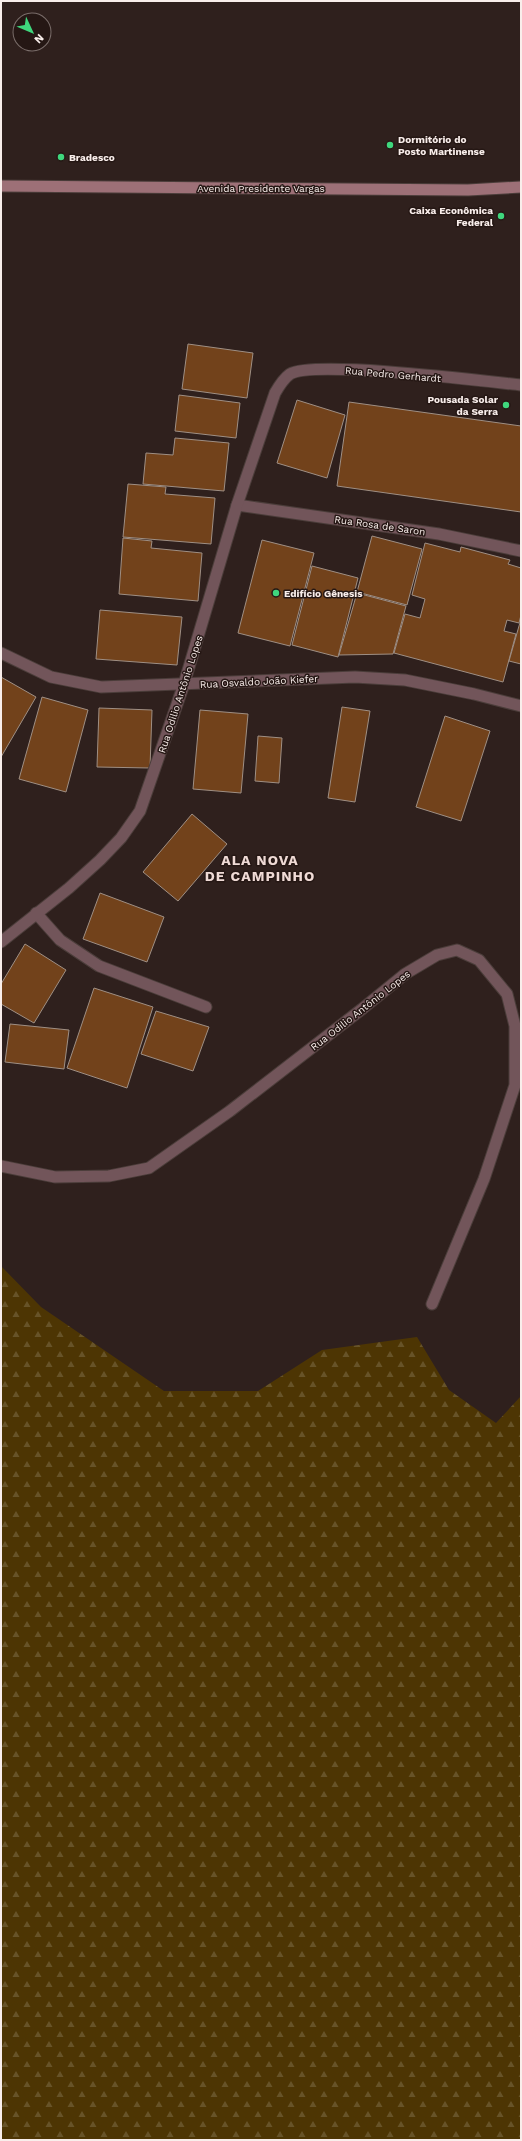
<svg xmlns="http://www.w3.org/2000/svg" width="522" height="2141" font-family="'Work Sans',sans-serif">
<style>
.forest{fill:url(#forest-firs)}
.building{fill:#72421b;stroke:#9f8f84}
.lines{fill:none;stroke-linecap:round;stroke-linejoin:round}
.service-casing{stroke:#4b3d3a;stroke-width:13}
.minor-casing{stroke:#4b3d3a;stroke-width:13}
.secondary-casing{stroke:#4b3d3a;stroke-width:13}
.service{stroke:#72555a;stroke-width:11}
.minor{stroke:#72555a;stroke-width:11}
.secondary{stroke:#9d7077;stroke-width:11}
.poi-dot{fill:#3fd77d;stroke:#251714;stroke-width:1.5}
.labels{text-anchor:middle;stroke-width:3;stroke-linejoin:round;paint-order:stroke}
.poi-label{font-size:10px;font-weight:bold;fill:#f9eeeb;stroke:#251714;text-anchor:start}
.street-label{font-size:10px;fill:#f9eeeb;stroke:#251714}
.district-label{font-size:14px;font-weight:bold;letter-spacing:1px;fill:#efdad5;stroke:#251714}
</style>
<defs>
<pattern id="forest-firs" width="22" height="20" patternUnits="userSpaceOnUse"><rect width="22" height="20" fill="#4d3503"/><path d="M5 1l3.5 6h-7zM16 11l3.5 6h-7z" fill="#675328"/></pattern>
</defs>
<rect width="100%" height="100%" fill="#2f201d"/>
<path class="forest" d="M1 1266 41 1307 164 1391H258L322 1350 417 1337 449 1390 496 1423 521 1396V2140H1Z"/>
<g class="building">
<path d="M188 344 253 353 247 398 182 389Z"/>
<path d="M179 395 240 403 236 438 175 431Z"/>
<path d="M297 400 345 415 327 478 277 463Z"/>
<path d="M349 402 521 426V512L337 486Z"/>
<path d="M175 438 229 443 224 491 143 484 146 453 173 455Z"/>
<path d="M128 484 166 487 165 494 215 498 211 544 123 537Z"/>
<path d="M372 536 422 549 407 605 357 592Z"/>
<path d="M123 538 152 541 151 548 202 553 198 601 119 594Z"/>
<path d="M262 540 314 553 290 646 238 633Z"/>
<path d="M425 543 460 552 461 547 510 560 508 564 521 568V615L519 623 507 620 504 631 516 634 503 682 394 653 405 614 420 618 425 599 412 595Z"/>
<path d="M312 566 358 578 338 657 292 645Z"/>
<path d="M357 593 406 606 393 654 339 655Z"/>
<path d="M100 610 182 617 177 665 96 659Z"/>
<path d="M521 619V664L509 661Z"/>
<path d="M1 677 36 697 1 757Z"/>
<path d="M42 697 88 710 66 792 19 779Z"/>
<path d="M342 707 370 711 355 802 328 798Z"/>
<path d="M99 708 152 710 150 768 97 767Z"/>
<path d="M200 710 248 714 241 793 193 789Z"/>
<path d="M445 716 490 731 461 821 416 807Z"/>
<path d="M258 736 282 738 279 783 255 781Z"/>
<path d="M192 814 227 844 178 901 143 872Z"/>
<path d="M100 893 164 917 147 962 83 939Z"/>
<path d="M25 944 66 970 34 1023 1 1004V984Z"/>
<path d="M94 988 153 1007 127 1088 67 1068Z"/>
<path d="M156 1011 209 1027 193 1071 141 1054Z"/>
<path d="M10 1024 69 1030 64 1069 5 1062Z"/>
</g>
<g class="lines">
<defs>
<path id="service" d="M36 913 60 940 99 966 206 1007"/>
<g id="minor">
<path d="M237 505 439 534 521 551"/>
<path d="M1 653 51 677 101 687 355 677 405 680 474 694 521 706"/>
<path d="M1 942 69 888 100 860 121 838 140 811 184 684 237 505 275 393C279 386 283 379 290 374 314 360 484 381 521 385"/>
<path d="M1 1166 55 1177 109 1176 149 1168 230 1111 362 1009 405 974 437 955 457 950 479 960 507 994 515 1026V1085L484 1179 432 1304"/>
</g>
<path id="secondary" d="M1 186 468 190 521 187"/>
</defs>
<use href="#service" class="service-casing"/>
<use href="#minor" class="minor-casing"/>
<use href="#secondary" class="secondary-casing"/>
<use href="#service" class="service"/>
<use href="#minor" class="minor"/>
<use href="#secondary" class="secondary"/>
</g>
<g class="poi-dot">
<circle cx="390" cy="145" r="4"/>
<circle cx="61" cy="157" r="4"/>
<circle cx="501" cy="216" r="4"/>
<circle cx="506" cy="405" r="4"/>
<circle cx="276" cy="593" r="4"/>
</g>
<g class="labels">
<g class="poi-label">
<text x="398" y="143">Dormitório do<tspan x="398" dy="12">Posto Martinense</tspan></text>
<text x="69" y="161">Bradesco</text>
<text x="493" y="214" text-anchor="end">Caixa Econômica<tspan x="493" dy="12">Federal</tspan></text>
<text x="498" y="403" text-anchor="end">Pousada Solar<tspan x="498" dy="12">da Serra</tspan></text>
<text x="284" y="597">Edifício Gênesis</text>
</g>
<g class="street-label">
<text x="261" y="192">Avenida Presidente Vargas</text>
<text transform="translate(393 374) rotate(5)" y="4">Rua Pedro Gerhardt</text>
<text transform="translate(380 525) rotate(8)" y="4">Rua Rosa de Saron</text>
<text transform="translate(259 681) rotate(-3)" y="4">Rua Osvaldo João Kiefer</text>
<text transform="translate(180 694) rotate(-72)" y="4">Rua Odilio Antônio Lopes</text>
<text transform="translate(360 1010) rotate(-38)" y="4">Rua Odilio Antônio Lopes</text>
</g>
<g class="district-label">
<text x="260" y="865">ALA NOVA<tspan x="260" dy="16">DE CAMPINHO</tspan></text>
</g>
</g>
<rect width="522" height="2141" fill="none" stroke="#f9eeeb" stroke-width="4"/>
<g transform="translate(32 32) rotate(134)"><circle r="19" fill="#251714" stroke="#7a6d6a"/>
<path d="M0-3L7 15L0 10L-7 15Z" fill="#3fd77d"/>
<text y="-6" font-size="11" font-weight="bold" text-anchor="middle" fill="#f9eeeb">N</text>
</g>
</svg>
